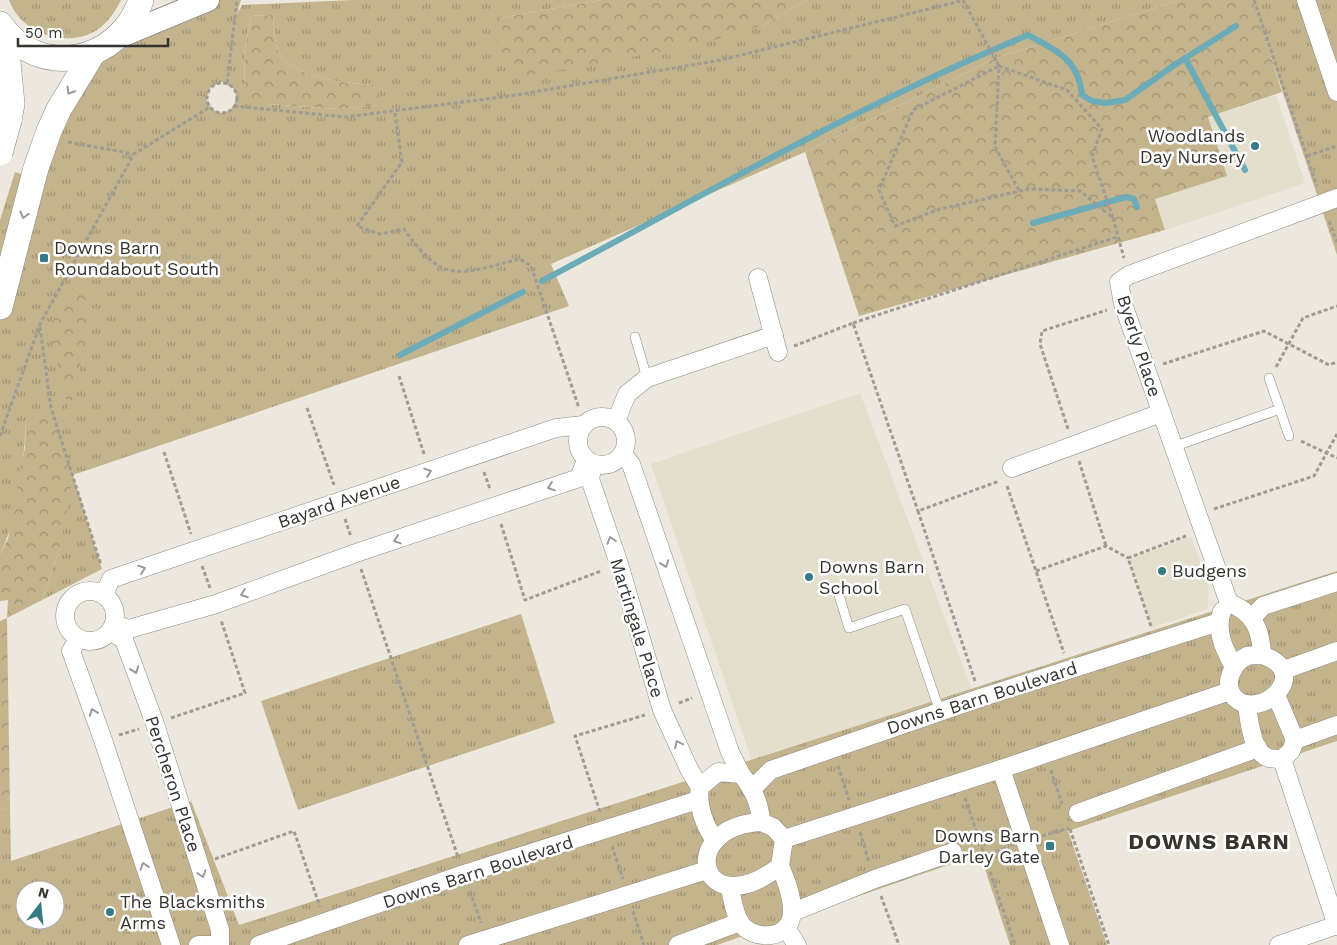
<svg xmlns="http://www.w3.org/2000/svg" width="1337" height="945" font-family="'Work Sans',sans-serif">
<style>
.built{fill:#e4decc}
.grass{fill:url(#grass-tufts);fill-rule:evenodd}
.forest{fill:url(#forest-crowns)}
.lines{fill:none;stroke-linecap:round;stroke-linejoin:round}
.stream{stroke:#6bacb8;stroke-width:6}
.service-casing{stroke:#8e8a80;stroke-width:10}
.minor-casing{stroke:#8e8a80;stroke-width:19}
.tertiary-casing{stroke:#8e8a80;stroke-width:24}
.secondary-casing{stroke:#8e8a80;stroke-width:26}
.path{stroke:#a09c94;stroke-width:3;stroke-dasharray:4 2.5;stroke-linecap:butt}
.service{stroke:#fff;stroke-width:9}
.minor{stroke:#fff;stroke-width:18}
.tertiary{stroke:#fff;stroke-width:22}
.secondary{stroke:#fff;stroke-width:25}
.secondary-bridge-casing{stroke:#8e8a80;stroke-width:26;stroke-linecap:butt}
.secondary-bridge{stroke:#fff;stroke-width:25}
.oneway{stroke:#9a9997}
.poi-dot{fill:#347b86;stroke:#fff;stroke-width:2}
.labels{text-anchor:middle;stroke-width:5;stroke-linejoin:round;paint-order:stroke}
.poi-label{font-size:18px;fill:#35332f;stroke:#fff;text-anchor:start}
.street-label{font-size:18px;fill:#35332f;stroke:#fff}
.district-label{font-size:22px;font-weight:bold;letter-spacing:1px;fill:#37342b;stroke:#fff}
</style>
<defs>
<pattern id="grass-tufts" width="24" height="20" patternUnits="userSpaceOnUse" patternTransform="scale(1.25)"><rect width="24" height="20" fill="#c3b48e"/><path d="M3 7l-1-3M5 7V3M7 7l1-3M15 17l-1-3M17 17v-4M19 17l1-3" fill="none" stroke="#9f9374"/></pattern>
<pattern id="forest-crowns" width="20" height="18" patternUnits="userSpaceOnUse" patternTransform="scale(1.25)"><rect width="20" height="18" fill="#c3b48e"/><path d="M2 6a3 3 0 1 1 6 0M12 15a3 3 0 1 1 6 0" fill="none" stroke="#9f9374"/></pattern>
</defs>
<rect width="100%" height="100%" fill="#ede8dd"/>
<g class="built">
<path d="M1276 95 1305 183 1165 230 1155 199 1227 176 1208 117Z"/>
<path d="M860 393 972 690 752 761 651 464Z"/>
<path d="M1191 537 1209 585 1208 609 1151 628 1130 559Z"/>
</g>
<g class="grass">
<path d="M9 0H121C115 12 108 22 97 30 67 49 21 34 9 0Z"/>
<path d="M208 0H241L237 14 242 5 353 0H601L500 18 763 25 808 0H1181L996 58 805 152 551 264 569 306 73 475 102 569 42 600 61 544 26 419C25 455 17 523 0 554V307L36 168 93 53ZM273 15C274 25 274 40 278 50 291 78 345 83 373 85L379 105 337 109 265 104 245 84 244 54 251 16ZM222 82 234 89 237 98 231 110 222 113 213 110 206 99 211 87Z"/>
<path d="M1252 0H1337V255Z"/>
<path d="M15 172 28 176 0 274V220Z"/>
<path d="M1337 571V741L1068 831 1107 945H1010L980 854 717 945H0V810L10 808 11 861 191 801 239 925ZM25 890H55V920H25Z"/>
<path d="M521 614 555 723 298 810 261 701Z"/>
</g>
<g class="forest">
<path d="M601 0H808L763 25 702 44 516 78 496 53 500 18Z"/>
<path d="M1181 0H1253L1282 92 1208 117 1227 176 1155 199 1165 230 859 316 805 152 996 58Z"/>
<path d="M273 15C274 25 274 40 278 50 291 78 345 83 373 85L381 98 379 105 338 109 265 104 251 97 245 84 244 54 251 16Z"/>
<path d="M72 288 93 289 78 378 69 411 49 328Z"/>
<path d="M51 408 73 475 61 544 42 600 7 618 10 808 0 810V621L7 618 8 600 0 601V554L8 539 25 447 26 419Z"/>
</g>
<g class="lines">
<g class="stream">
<path d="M1185 58 1245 170"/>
<path d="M1033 223 1126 197 1134 199 1137 207"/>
<path d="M542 281C702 196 860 104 1028 35 1056 50 1079 60 1082 95L1092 101 1106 103 1125 100 1176 64 1236 26"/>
<path d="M400 355 523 292"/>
</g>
<defs>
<g id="service">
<path d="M635 337 647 378"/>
<path d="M1269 378 1289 436"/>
<path d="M1173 447 1280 409"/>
<path d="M838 592 849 628 905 609 940 712"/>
</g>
<g id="minor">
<path d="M1306 0 1337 92"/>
<path d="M758 278 778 352"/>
<circle cx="602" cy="441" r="24"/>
<path d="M616 421 627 394 647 378 774 335"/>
<path d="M623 454 631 464 730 752 741 774"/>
<path d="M593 464 590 479 619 564 662 710 690 771 700 787"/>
<path d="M1012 468 1161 413"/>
<circle cx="90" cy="616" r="25"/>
<path d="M104 594 111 579 556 428 583 425"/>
<path d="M1229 603 1123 304 1119 282 1129 275 1337 198"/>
<path d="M1229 603C1254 612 1261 630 1262 655"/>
<path d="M1222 611C1215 631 1224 649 1234 667"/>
<path d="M1252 618 1263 606 1337 582"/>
<path d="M114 624 129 629 216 604 356 553 579 478 586 460"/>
<path d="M110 631 124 640 155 724 220 930V945"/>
<path d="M78 639 71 651 103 740 171 945"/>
<path d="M1262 655C1315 673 1259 722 1235 698 1222 685 1232 663 1247 656 1251 655 1258 655 1262 655Z"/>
<path d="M1284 670 1337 651"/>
<path d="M1247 704C1249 719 1251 753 1269 758 1273 759 1278 759 1282 759L1291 751 1295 740 1276 695"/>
<path d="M1295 740 1337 725"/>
<path d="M1282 759 1337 926"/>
<path d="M1001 769 1060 945"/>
<path d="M752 789 771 770 980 698 1219 622"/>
<path d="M1078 813 1258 748"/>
<path d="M761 822 773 827 784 839 780 866C700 928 674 827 761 822Z"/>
<path d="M784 839 1001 769 1230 691"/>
<path d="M715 841C704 824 697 807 700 787L718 772 741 774C753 789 760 803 761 822"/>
<path d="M730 888C732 899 734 911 739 921 752 943 793 940 792 910 792 895 786 880 780 866"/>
<path d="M793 912 875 879 953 852"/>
<path d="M786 928 797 945"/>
<path d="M198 945H220"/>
<path d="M259 945 464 874 698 800"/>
<path d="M468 945 707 870"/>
<path d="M678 945 740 922"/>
<path d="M1279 945 1337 925"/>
</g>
<path id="tertiary" d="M121 36 208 0"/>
<g id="secondary">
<path d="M0 24C39 81 120 63 141 0"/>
<path d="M5 31 12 104 9 120"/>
<path d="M49 131 59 109 93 53"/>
<path d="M0 307 36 168"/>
</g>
</defs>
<use href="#service" class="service-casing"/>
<use href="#minor" class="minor-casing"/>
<use href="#tertiary" class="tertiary-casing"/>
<use href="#secondary" class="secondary-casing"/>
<g class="path">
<path d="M963 0 999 66 995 147 1019 190"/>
<path d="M1254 0 1317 186"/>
<path d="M999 66 1067 90 1102 129 1092 156 1113 218 1080 191 1029 189 940 209 895 226 879 190 913 110Z"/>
<circle cx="222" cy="98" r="15"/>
<path d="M227 83 237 0"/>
<path d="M234 106 345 117 510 96 721 60 965 0"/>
<path d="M395 113 402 162 357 226 380 234 404 229C444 286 459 274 520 259L531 266 579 408"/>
<path d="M68 142 134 154"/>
<path d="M1307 156 1337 146"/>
<path d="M1113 218 1124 258"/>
<path d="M1329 221 1337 242"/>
<path d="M853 323 1117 237"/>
<path d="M40 327 51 408 101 565"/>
<path d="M794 346 853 323 918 511"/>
<path d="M1163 364 1264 331 1329 365 1337 362"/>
<path d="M1276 367 1303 318 1337 306"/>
<path d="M399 376 424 454"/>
<path d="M307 408 334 485"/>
<path d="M1068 429 1040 344 1042 331 1107 310"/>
<path d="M0 436 40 324 134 154 210 107"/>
<path d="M1301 441 1337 458"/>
<path d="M164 452 191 534"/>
<path d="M1079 461 1106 546"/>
<path d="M484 472 490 489"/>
<path d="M1007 486 1064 653"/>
<path d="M1214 509 1314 476 1337 434"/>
<path d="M345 519 351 537"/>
<path d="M501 524 525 600 601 571"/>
<path d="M202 566 210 588"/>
<path d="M361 569 458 857"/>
<path d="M1036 571 1106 546 1128 558"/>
<path d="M1151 626 1128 558 1186 536"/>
<path d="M975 681 918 511 999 481"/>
<path d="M679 703 692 698"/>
<path d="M171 718 245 693 221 620"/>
<path d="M119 735 139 729"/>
<path d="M838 766 849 800"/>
<path d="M1051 770 1062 804"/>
<path d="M965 798 1015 945"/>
<path d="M600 812 575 736 645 715"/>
<path d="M1070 829 1109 945"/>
<path d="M860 832 869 862"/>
<path d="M1042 836 1069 828"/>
<path d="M612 846 623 879"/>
<path d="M970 854 984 855 1009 847"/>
<path d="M215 859 294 831 320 907"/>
<path d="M470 891 481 923"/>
<path d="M881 896 899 945"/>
<path d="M633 911 644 945"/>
</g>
<use href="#service" class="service"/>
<use href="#minor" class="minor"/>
<use href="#tertiary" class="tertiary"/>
<use href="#secondary" class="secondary"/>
<defs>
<g id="secondary-bridge">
<path d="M0 153 9 120"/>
<path d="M36 168 49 131"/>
</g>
</defs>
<use href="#secondary-bridge" class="secondary-bridge-casing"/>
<use href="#secondary-bridge" class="secondary-bridge"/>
</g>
<defs><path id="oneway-chevron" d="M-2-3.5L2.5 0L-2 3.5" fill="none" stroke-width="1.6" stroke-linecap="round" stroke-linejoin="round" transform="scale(1.25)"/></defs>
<g class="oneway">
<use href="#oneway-chevron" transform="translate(70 91) rotate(122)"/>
<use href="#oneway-chevron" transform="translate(24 215) rotate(105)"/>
<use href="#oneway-chevron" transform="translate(428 472) rotate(-19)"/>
<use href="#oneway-chevron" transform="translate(551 487) rotate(161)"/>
<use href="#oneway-chevron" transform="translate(397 540) rotate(162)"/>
<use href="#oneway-chevron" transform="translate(611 540) rotate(-108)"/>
<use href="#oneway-chevron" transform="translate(665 564) rotate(71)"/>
<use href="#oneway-chevron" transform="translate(142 569) rotate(-19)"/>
<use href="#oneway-chevron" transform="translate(244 594) rotate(160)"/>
<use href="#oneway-chevron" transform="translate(135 670) rotate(70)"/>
<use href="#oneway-chevron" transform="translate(93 712) rotate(-110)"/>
<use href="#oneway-chevron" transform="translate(678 744) rotate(-115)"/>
<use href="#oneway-chevron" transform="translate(144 866) rotate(-108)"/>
<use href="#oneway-chevron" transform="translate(202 874) rotate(72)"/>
</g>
<g class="poi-dot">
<circle cx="1255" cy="146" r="5"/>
<rect x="39" y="253" width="10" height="10" rx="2.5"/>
<circle cx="1162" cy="571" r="5"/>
<circle cx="809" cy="577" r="5"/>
<rect x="1045" y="841" width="10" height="10" rx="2.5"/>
<circle cx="110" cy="912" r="5"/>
</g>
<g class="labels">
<g class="poi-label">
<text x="1245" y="142" text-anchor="end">Woodlands<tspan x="1245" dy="21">Day Nursery</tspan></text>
<text x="54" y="254">Downs Barn<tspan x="54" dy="21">Roundabout South</tspan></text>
<text x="819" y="573">Downs Barn<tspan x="819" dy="21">School</tspan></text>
<text x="1172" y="577">Budgens</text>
<text x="1040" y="842" text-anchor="end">Downs Barn<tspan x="1040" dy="21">Darley Gate</tspan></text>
<text x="120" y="908">The Blacksmiths<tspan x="120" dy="21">Arms</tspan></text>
</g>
<g class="street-label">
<text transform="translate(1139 346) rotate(72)" y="6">Byerly Place</text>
<text transform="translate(339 502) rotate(-19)" y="6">Bayard Avenue</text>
<text transform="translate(637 628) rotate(73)" y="6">Martingale Place</text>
<text transform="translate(982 698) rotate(-18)" y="6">Downs Barn Boulevard</text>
<text transform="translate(173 784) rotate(72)" y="6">Percheron Place</text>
<text transform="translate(478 872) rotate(-18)" y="6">Downs Barn Boulevard</text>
</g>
<g class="district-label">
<text x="1209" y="849">DOWNS BARN</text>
</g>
</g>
<g transform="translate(40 905) rotate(16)"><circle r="24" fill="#ffffff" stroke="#aeadac"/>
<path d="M0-4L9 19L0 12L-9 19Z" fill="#347b86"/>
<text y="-8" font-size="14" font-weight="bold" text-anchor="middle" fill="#35332f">N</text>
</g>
<path d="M18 38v8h150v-8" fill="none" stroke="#35332f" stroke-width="2.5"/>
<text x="25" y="38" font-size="15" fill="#35332f" stroke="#ffffff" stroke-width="4" paint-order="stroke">50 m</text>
</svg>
